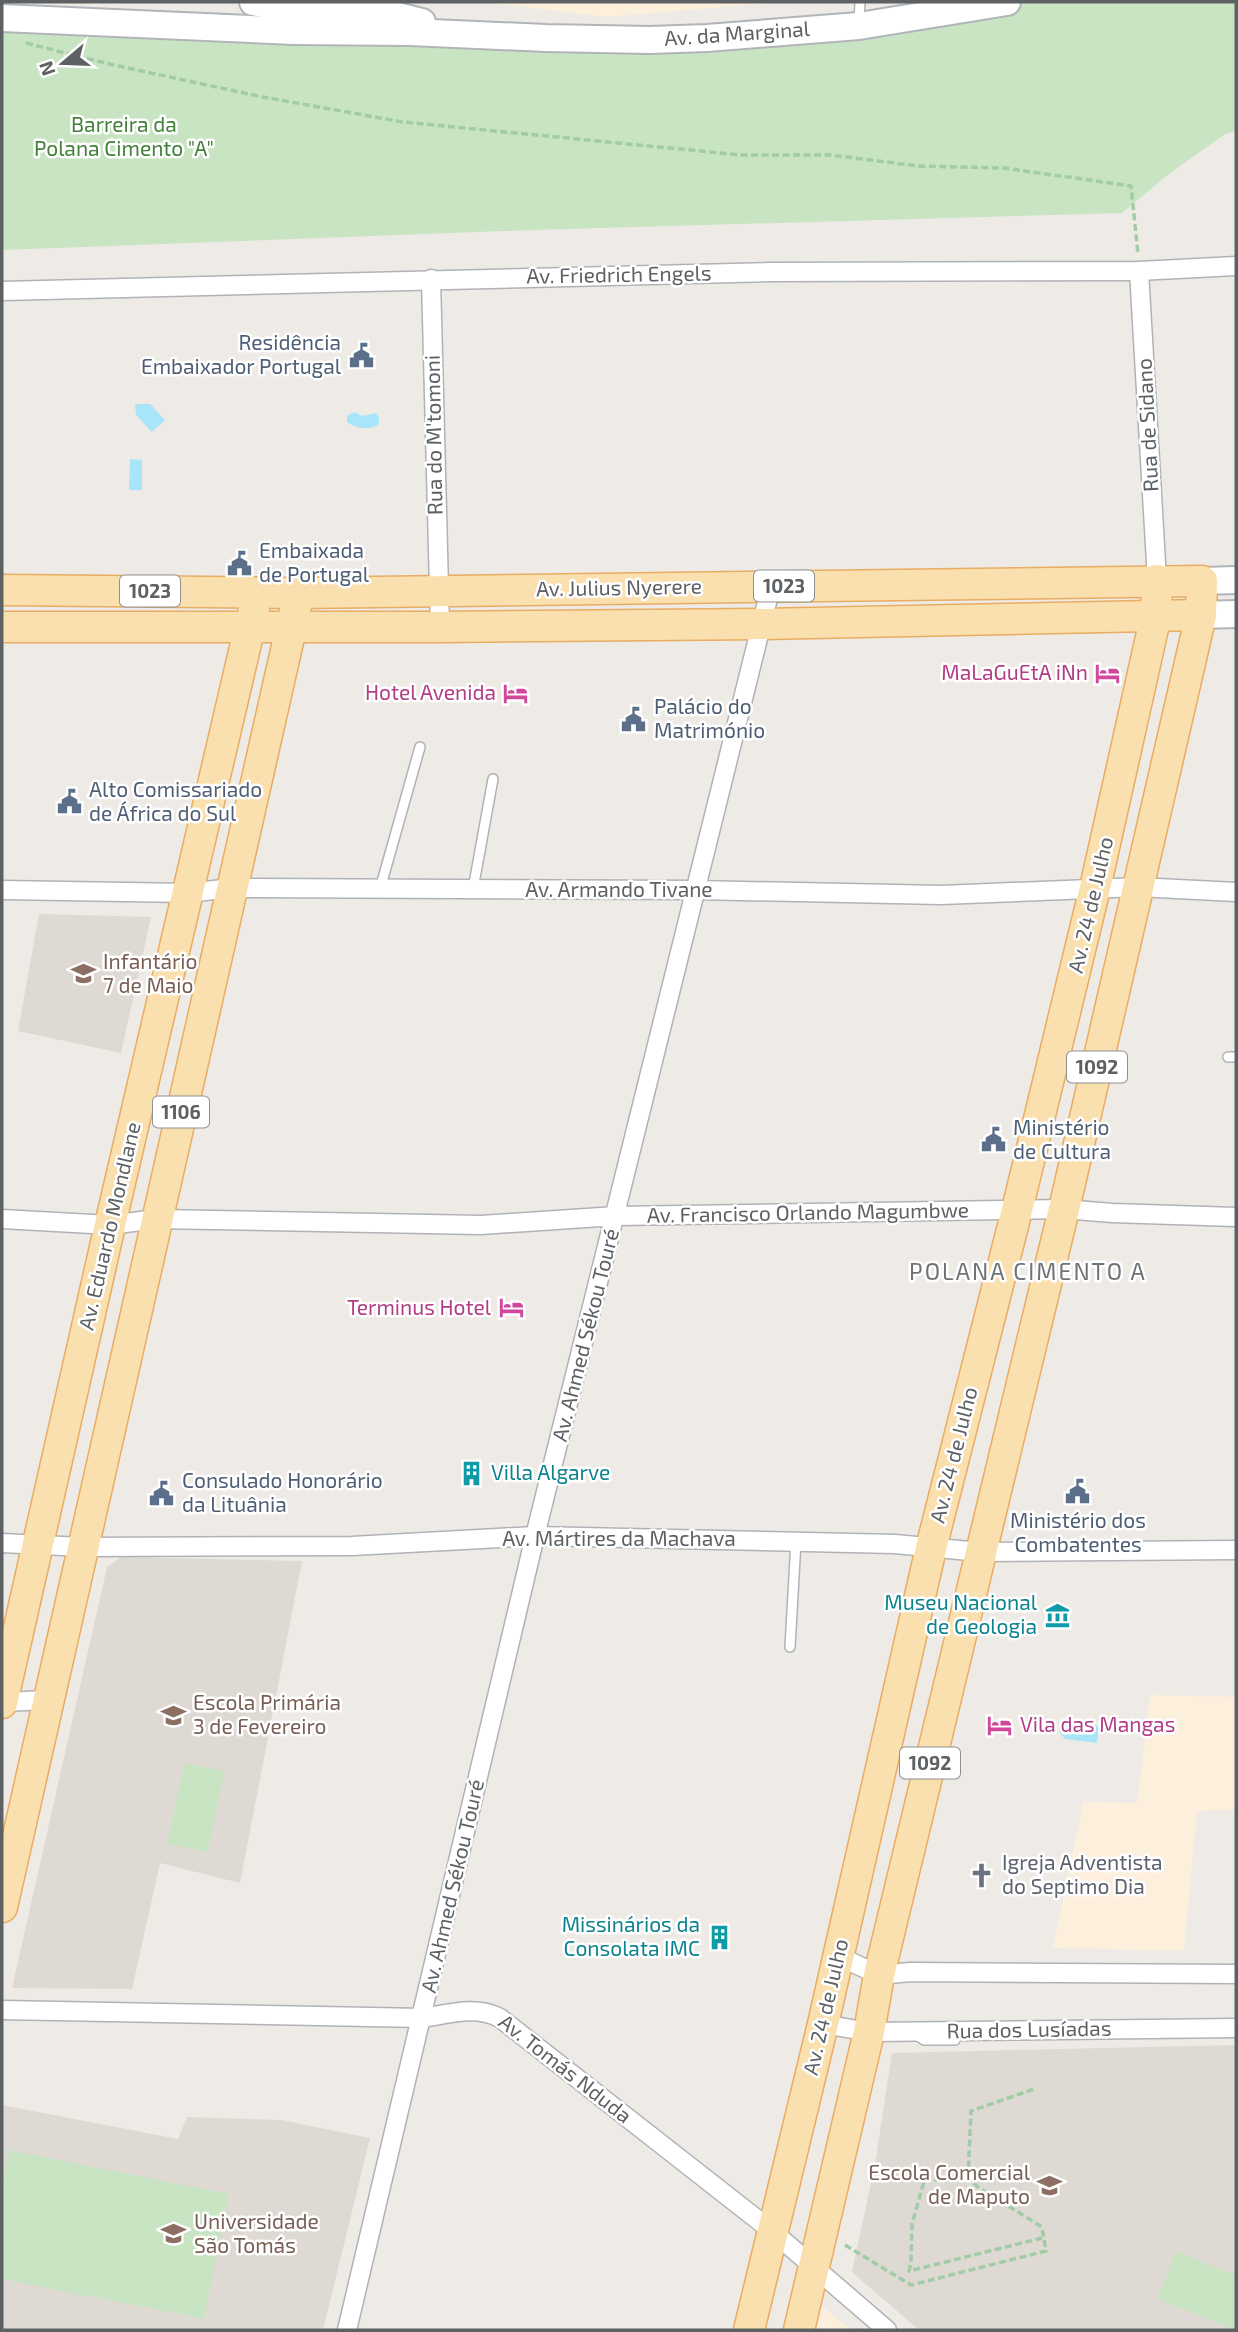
<svg xmlns="http://www.w3.org/2000/svg" width="1238" height="2332" font-family="'Exo 2',sans-serif">
<style>
.commercial{fill:#fcefdc}
.education{fill:#dedad3}
.green{fill:#c9e4c3}
.water{fill:#a9e5fa}
.lines{fill:none;stroke-linecap:round;stroke-linejoin:round}
.service-casing{stroke:#b0b3b6;stroke-width:12}
.minor-casing{stroke:#b0b3b6;stroke-width:21}
.secondary-casing{stroke:#b1b5b9;stroke-width:30}
.primary-casing{stroke:#e9ac63;stroke-width:33}
.path{stroke:#a1cca5;stroke-width:3.5;stroke-dasharray:7 3.5;stroke-linecap:butt}
.service{stroke:#fff;stroke-width:9}
.minor{stroke:#fff;stroke-width:18}
.secondary{stroke:#fff;stroke-width:26}
.primary{stroke:#fae0ae;stroke-width:30}
.labels{text-anchor:middle;stroke-width:5;stroke-linejoin:round;paint-order:stroke}
.shield{fill:#fff;stroke:#8e9092;stroke-width:2}
.shield-label{font-size:19px;font-weight:bold;fill:#5d6164}
.street-label{font-size:21px;fill:#5d6164;stroke:#fff}
.park-label{font-size:21px;fill:#427f39;stroke:#fff}
.service-label{font-size:21px;fill:#4e5e75;stroke:#fff;text-anchor:start}
.hotel-label{font-size:21px;fill:#b23c85;stroke:#fff;text-anchor:end}
.education-label{font-size:21px;fill:#785e54;stroke:#fff;text-anchor:start}
.culture-label{font-size:21px;fill:#0d838f;stroke:#fff;text-anchor:end}
.worship-label{font-size:21px;fill:#5b616d;stroke:#fff;text-anchor:start}
.neighbourhood-label{font-size:23px;letter-spacing:2px;fill:#6e7476;stroke:#fff}
</style>
<rect width="100%" height="100%" fill="#eeeae5"/>
<g class="commercial">
<path d="M483 2H779L608 17Z"/>
<path d="M1150 1695 1236 1697V1810L1197 1811 1184 1951 1053 1948 1083 1802 1137 1803Z"/>
<path d="M819 2304 852 2330H812Z"/>
</g>
<g class="education">
<path d="M39 914 151 917 121 1053 18 1031Z"/>
<path d="M121 1557 302 1561 240 1883 160 1863 132 1989 12 1988 107 1567Z"/>
<path d="M1236 2045V2330H919L852 2272 875 2164 892 2053Z"/>
<path d="M2 2105 178 2139 187 2117 281 2120 370 2138 323 2330H2Z"/>
</g>
<g class="green">
<path d="M1023 2H1236V131L1225 134 1170 173 1122 213 533 230 2 250V25L196 39 229 43 695 50 925 24Z"/>
<path d="M184 1763 224 1771 208 1852 167 1844Z"/>
<path d="M9 2150 229 2194 204 2319 2 2279V2186Z"/>
<path d="M1176 2251 1236 2276V2330L1157 2299Z"/>
</g>
<g class="water">
<path d="M135 404H150L165 420 152 432 136 415Z"/>
<path d="M355 412 362 416 376 413 379 418V424C370 431 357 429 347 422V416Z"/>
<path d="M130 459 142 460V490H129Z"/>
<path d="M1060 1721 1099 1726 1097 1743 1065 1739 1059 1732Z"/>
</g>
<g class="lines">
<defs>
<g id="service">
<path d="M859 24 860 2"/>
<path d="M380 889 420 747"/>
<path d="M473 889 493 779"/>
<path d="M1228 1057H1236"/>
<path d="M790 1647 796 1541"/>
<path d="M915 2034 924 2040H955"/>
</g>
<g id="minor">
<path d="M1139 271 1157 580"/>
<path d="M431 279 440 627"/>
<path d="M2 291 771 272 1139 271 1236 266"/>
<path d="M2 890 187 893 232 888 696 890 941 895 1138 887 1236 892"/>
<path d="M2 1219 110 1225 156 1219 481 1225 616 1216 1064 1209 1112 1213 1236 1217"/>
<path d="M2 1543 82 1547 352 1546 535 1536 895 1544 980 1552 1236 1550"/>
<path d="M2 1702 48 1700"/>
<path d="M838 1956 879 1975 910 1972 1236 1974"/>
<path d="M2 2010 422 2018C449 2014 476 2005 500 2018L772 2231 887 2330"/>
<path d="M823 2024 869 2032 1236 2028"/>
<path d="M347 2330 535 1536 771 586"/>
</g>
<g id="secondary">
<path d="M253 2 353 20"/>
<path d="M342 2 422 22"/>
<path d="M2 18 294 31 410 32 546 38 650 40 707 38 859 26 1007 2"/>
<path d="M1202 581 1236 580"/>
<path d="M1201 615 1236 614"/>
</g>
<g id="primary">
<path d="M2 590 299 593 1202 581 1201 615 1064 1209 879 1975 869 2032 799 2330"/>
<path d="M2 627H440L763 624 1201 615"/>
<path d="M2 1703 110 1225 254 609"/>
<path d="M2 1907 299 593"/>
<path d="M749 2330 823 2024 931 1548 1017 1210 1095 888 1156 615 1157 580"/>
</g>
</defs>
<use href="#service" class="service-casing"/>
<use href="#minor" class="minor-casing"/>
<use href="#secondary" class="secondary-casing"/>
<use href="#primary" class="primary-casing"/>
<g class="path">
<path d="M26 43 109 64 263 97 403 122 741 155H831L918 166 1004 168 1131 186 1138 254"/>
<path d="M968 2178 971 2111 1034 2089"/>
<path d="M845 2245 911 2285 1046 2251 1042 2227 979 2188 968 2178 944 2181 925 2178 912 2224 911 2263 909 2271 1042 2238"/>
</g>
<use href="#service" class="service"/>
<use href="#minor" class="minor"/>
<use href="#secondary" class="secondary"/>
<use href="#primary" class="primary"/>
</g>
<defs>
<symbol id="civic-bare" viewBox="-9 -9 18 18"><path d="M-.6-6.5H3V-4.5H.6V-3L4-1V1h2V6H-6V1h2V-1L-.6-3ZM-1.2 2.5V6h2.4V2.5Z" fill="#5c6f8a" stroke="#fff" stroke-width="2.5" paint-order="stroke"/></symbol>
<symbol id="hotel-bare" viewBox="-9 -9 18 18"><path d="M-6-4.5h1.5V1H6V5H4.5V3h-9V5H-6ZM-4 0a1.8 1.8 0 1 1 3.6 0ZM.5 0V-2.5h3Q6-2.5 6 0Z" fill="#d1479c" stroke="#fff" stroke-width="2.5" paint-order="stroke"/></symbol>
<symbol id="school-bare" viewBox="-9 -9 18 18"><path d="M0-5L7-2L0 1L-7-2ZM-4 1L0 2.5L4 1V4Q0 6-4 4Z" fill="#8d6e63" stroke="#fff" stroke-width="2.5" paint-order="stroke"/></symbol>
<symbol id="building-bare" viewBox="-9 -9 18 18"><path d="M-4-6H4V6H1V3H-1V6H-4ZM-2.5-4.3h1.7v1.8h-1.7ZM.8-4.3h1.7v1.8H.8ZM-2.5-1h1.7V.8h-1.7ZM.8-1h1.7V.8H.8Z" fill="#0f9aa8" stroke="#fff" stroke-width="2.5" paint-order="stroke"/></symbol>
<symbol id="museum-bare" viewBox="-9 -9 18 18"><path d="M0-6L6-3V-2H-6V-3ZM-5-1h2V3h-2ZM-1-1h2V3h-2ZM3-1h2V3H3ZM-6 4H6V6H-6Z" fill="#0f9aa8" stroke="#fff" stroke-width="2.5" paint-order="stroke"/></symbol>
<symbol id="church-bare" viewBox="-9 -9 18 18"><path d="M-1.2-6h2.4v3.5h3.3v2.4h-3.3V6h-2.4V-.1h-3.3v-2.4h3.3Z" fill="#6b7280" stroke="#fff" stroke-width="2.5" paint-order="stroke"/></symbol>
<symbol id="university-bare" viewBox="-9 -9 18 18"><path d="M0-5L7-2L0 1L-7-2ZM-4 1L0 2.5L4 1V4Q0 6-4 4Z" fill="#8d6e63" stroke="#fff" stroke-width="2.5" paint-order="stroke"/></symbol>
</defs>
<g fill-rule="evenodd">
<use href="#civic-bare" x="344" y="338" width="35" height="35"/>
<use href="#civic-bare" x="222" y="546" width="35" height="35"/>
<use href="#hotel-bare" x="1090" y="656" width="35" height="35"/>
<use href="#hotel-bare" x="498" y="676" width="35" height="35"/>
<use href="#civic-bare" x="616" y="702" width="35" height="35"/>
<use href="#civic-bare" x="52" y="784" width="35" height="35"/>
<use href="#school-bare" x="66" y="956" width="35" height="35"/>
<use href="#civic-bare" x="976" y="1122" width="35" height="35"/>
<use href="#hotel-bare" x="494" y="1290" width="35" height="35"/>
<use href="#building-bare" x="454" y="1456" width="35" height="35"/>
<use href="#civic-bare" x="1060" y="1474" width="35" height="35"/>
<use href="#civic-bare" x="144" y="1476" width="35" height="35"/>
<use href="#museum-bare" x="1040" y="1598" width="35" height="35"/>
<use href="#school-bare" x="156" y="1698" width="35" height="35"/>
<use href="#hotel-bare" x="982" y="1708" width="35" height="35"/>
<use href="#church-bare" x="964" y="1858" width="35" height="35"/>
<use href="#building-bare" x="702" y="1920" width="35" height="35"/>
<use href="#school-bare" x="1032" y="2168" width="35" height="35"/>
<use href="#university-bare" x="156" y="2216" width="35" height="35"/>
</g>
<g class="labels">
<g class="shield">
<rect x="754" y="570.5" width="60" height="31" rx="5"/>
<rect x="120" y="575.5" width="60" height="31" rx="5"/>
<rect x="1067" y="1051.5" width="60" height="31" rx="5"/>
<rect x="153" y="1096.5" width="56" height="31" rx="5"/>
<rect x="900" y="1747.5" width="60" height="31" rx="5"/>
</g>
<g class="shield-label">
<text x="784" y="593">1023</text>
<text x="150" y="598">1023</text>
<text x="1097" y="1074">1092</text>
<text x="181" y="1119">1106</text>
<text x="930" y="1770">1092</text>
</g>
<g class="street-label">
<text transform="translate(737 34) rotate(-4)" y="7">Av. da Marginal</text>
<text transform="translate(619 275) rotate(-1)" y="7">Av. Friedrich Engels</text>
<text transform="translate(1148 425) rotate(-93)" y="7">Rua de Sidano</text>
<text transform="translate(434 435) rotate(-91)" y="7">Rua do M'tomoni</text>
<text transform="translate(619 588) rotate(-1)" y="7">Av. Julius Nyerere</text>
<text x="619" y="897">Av. Armando Tivane</text>
<text transform="translate(1091 905) rotate(-77)" y="7">Av. 24 de Julho</text>
<text transform="translate(808 1213) rotate(-1)" y="7">Av. Francisco Orlando Magumbwe</text>
<text transform="translate(110 1226) rotate(-77)" y="7">Av. Eduardo Mondlane</text>
<text transform="translate(586 1335) rotate(-76)" y="7">Av. Ahmed Sékou Touré</text>
<text transform="translate(954 1455) rotate(-76)" y="7">Av. 24 de Julho</text>
<text x="619" y="1546">Av. Mártires da Machava</text>
<text transform="translate(453 1886) rotate(-77)" y="7">Av. Ahmed Sékou Touré</text>
<text transform="translate(826 2007) rotate(-77)" y="7">Av. 24 de Julho</text>
<text transform="translate(1029 2030) rotate(-1)" y="7">Rua dos Lusíadas</text>
<text transform="translate(565 2069) rotate(38)" y="7">Av. Tomás Nduda</text>
</g>
<g class="park-label">
<text x="124" y="132">Barreira da<tspan x="124" dy="24">Polana Cimento "A"</tspan></text>
</g>
<g class="service-label">
<text x="341" y="350" text-anchor="end">Residência<tspan x="341" dy="24">Embaixador Portugal</tspan></text>
<text x="259" y="558">Embaixada<tspan x="259" dy="24">de Portugal</tspan></text>
<text x="654" y="714">Palácio do<tspan x="654" dy="24">Matrimónio</tspan></text>
<text x="89" y="797">Alto Comissariado<tspan x="89" dy="24">de África do Sul</tspan></text>
<text x="1013" y="1135">Ministério<tspan x="1013" dy="24">de Cultura</tspan></text>
<text x="182" y="1488">Consulado Honorário<tspan x="182" dy="24">da Lituânia</tspan></text>
<text x="1078" y="1528" text-anchor="middle">Ministério dos<tspan x="1078" dy="24">Combatentes</tspan></text>
</g>
<g class="hotel-label">
<text x="1088" y="680">MaLaGuEtA iNn</text>
<text x="496" y="700">Hotel Avenida</text>
<text x="491" y="1315">Terminus Hotel</text>
<text x="1020" y="1732" text-anchor="start">Vila das Mangas</text>
</g>
<g class="education-label">
<text x="103" y="969">Infantário<tspan x="103" dy="24">7 de Maio</tspan></text>
<text x="193" y="1710">Escola Primária<tspan x="193" dy="24">3 de Fevereiro</tspan></text>
<text x="1030" y="2180" text-anchor="end">Escola Comercial<tspan x="1030" dy="24">de Maputo</tspan></text>
<text x="194" y="2229">Universidade<tspan x="194" dy="24">São Tomás</tspan></text>
</g>
<g class="culture-label">
<text x="491" y="1480" text-anchor="start">Villa Algarve</text>
<text x="1037" y="1610">Museu Nacional<tspan x="1037" dy="24">de Geologia</tspan></text>
<text x="700" y="1932">Missinários da<tspan x="700" dy="24">Consolata IMC</tspan></text>
</g>
<g class="worship-label">
<text x="1002" y="1870">Igreja Adventista<tspan x="1002" dy="24">do Septimo Dia</tspan></text>
</g>
<g class="neighbourhood-label">
<text x="1028" y="1280">POLANA CIMENTO A</text>
</g>
</g>
<rect width="1238" height="2332" fill="none" stroke="#5d6164" stroke-width="7"/>
<g transform="translate(63 63) rotate(251)" stroke="#ffffff" stroke-width="5" paint-order="stroke">
<path d="M0-5L12 26L0 18L-12 26Z" fill="#5d6164"/>
<text y="-10" font-size="19" font-weight="bold" text-anchor="middle" fill="#5d6164">N</text>
</g>
</svg>
